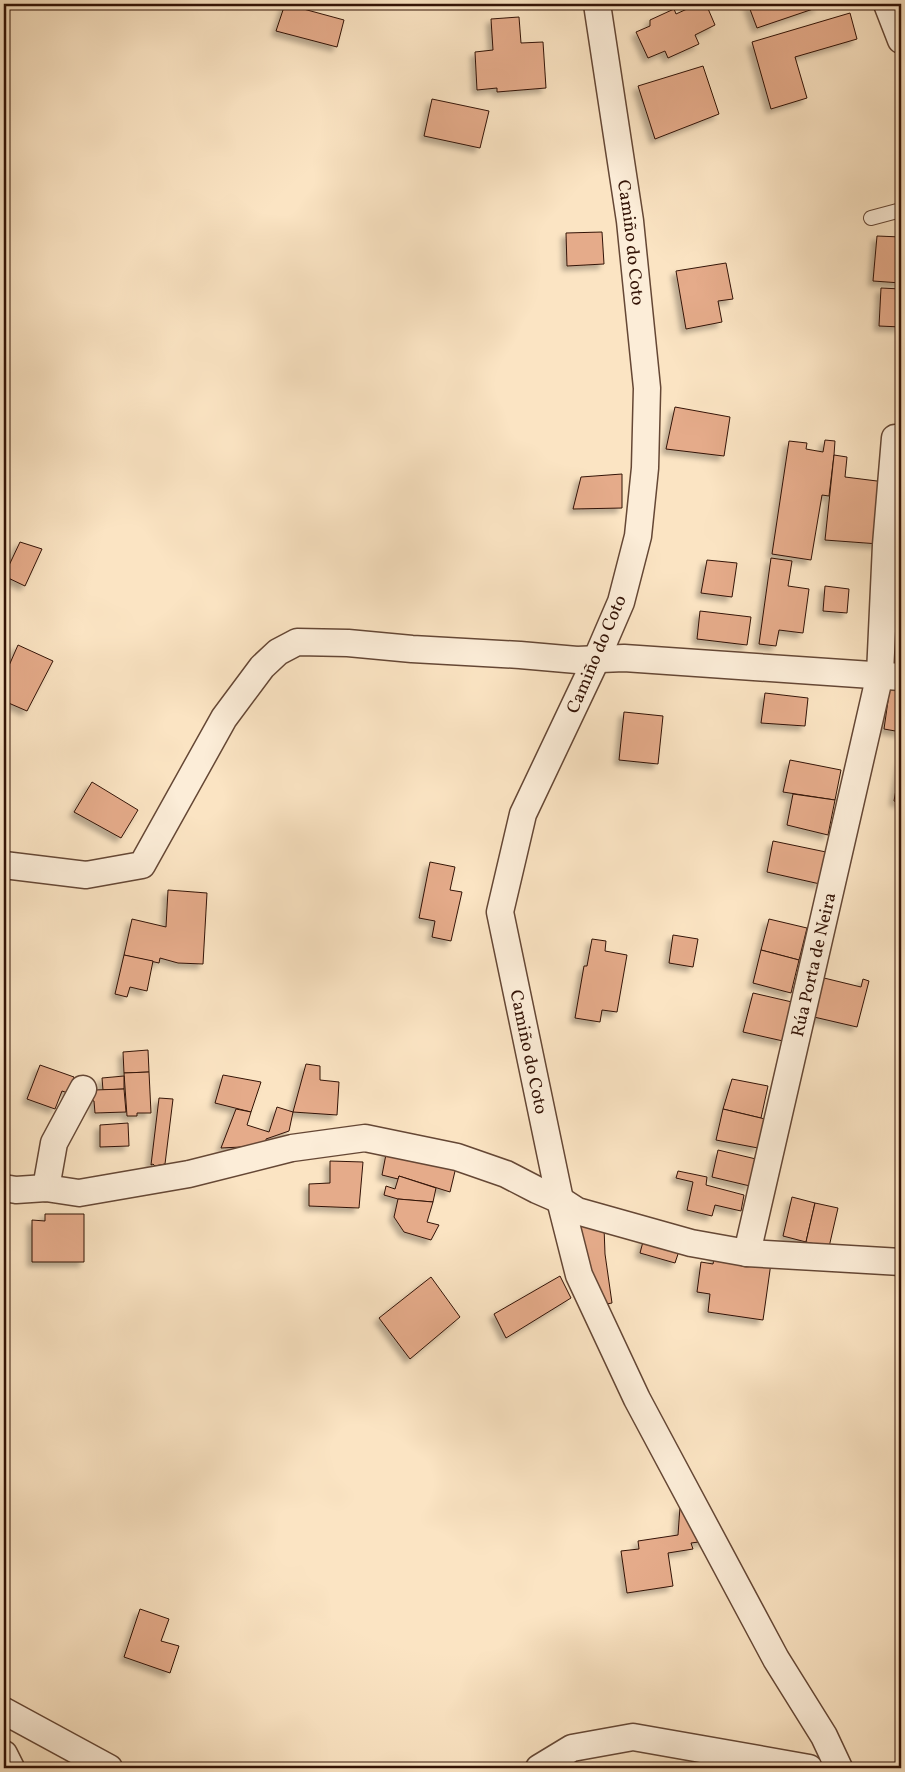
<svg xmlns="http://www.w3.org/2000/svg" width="905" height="1772" font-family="Vollkorn,serif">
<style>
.building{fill:#e5ab8a;stroke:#331306;filter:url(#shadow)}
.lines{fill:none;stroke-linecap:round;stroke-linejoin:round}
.service-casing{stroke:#654735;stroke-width:16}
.minor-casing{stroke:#654735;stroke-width:29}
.service{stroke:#fcedd8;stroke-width:14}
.minor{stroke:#fcedd8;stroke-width:26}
.labels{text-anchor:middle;stroke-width:5;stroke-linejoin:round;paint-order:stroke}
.street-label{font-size:18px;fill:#331306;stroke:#fcedd8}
</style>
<defs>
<filter id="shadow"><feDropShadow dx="-4.5" dy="4.5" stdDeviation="2.5" flood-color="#0004"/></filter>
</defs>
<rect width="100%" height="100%" fill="#fbe4c3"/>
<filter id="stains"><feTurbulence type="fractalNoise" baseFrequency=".004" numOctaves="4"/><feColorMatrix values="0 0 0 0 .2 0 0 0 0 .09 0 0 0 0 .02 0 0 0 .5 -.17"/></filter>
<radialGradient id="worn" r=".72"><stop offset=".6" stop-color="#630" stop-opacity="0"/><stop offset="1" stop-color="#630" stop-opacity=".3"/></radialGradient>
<g class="building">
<path d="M285 4 344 20 337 47 276 31Z"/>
<path d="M698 4H706L715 25 695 35 699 44 668 58 665 51 648 58 636 32 650 26V20L674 9 676 14Z"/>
<path d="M748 4H818L819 7 757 28Z"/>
<path d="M850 13 857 39 795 57 807 98 771 109 752 42Z"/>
<path d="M519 17 521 43 543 42 546 88 497 92V88L477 90 475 52 493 50 491 19Z"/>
<path d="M703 66 719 114 655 139 638 86Z"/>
<path d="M432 99 489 111 480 148 424 136Z"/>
<path d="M602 232 604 264 567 266 566 233Z"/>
<path d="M877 236 901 237V283L873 281Z"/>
<path d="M726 263 733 299 718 301 722 322 686 329 676 271Z"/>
<path d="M881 288 901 289V327L879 326Z"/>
<path d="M675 407 730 417 724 456 666 449Z"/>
<path d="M825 440 835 441 834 455 829 496 822 495 811 560 772 554 789 441 807 443 806 449 823 452Z"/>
<path d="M834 455 847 457 845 477 885 482 879 544 825 540Z"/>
<path d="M622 474V508L573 509 581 477Z"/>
<path d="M20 542 42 549 25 586 4 576Z"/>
<path d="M771 558 792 561 788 586 809 589 803 633 779 630 776 646 759 644Z"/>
<path d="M707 560 737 563 732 597 701 593Z"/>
<path d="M825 586 849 589 847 613 823 611Z"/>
<path d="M700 611 751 617 747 645 697 639Z"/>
<path d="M899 613 901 614V652L894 651Z"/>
<path d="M18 645 53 661 27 711 4 701V677Z"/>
<path d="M890 687 901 689V732L884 729Z"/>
<path d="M765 693 808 698 805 726 761 723Z"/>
<path d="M624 712 663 716 658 764 619 760Z"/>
<path d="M790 760 841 770 835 800 783 792Z"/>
<path d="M901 761V803L894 801Z"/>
<path d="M92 782 138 810 121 838 74 812Z"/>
<path d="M793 794 835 800 828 835 787 825Z"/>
<path d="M773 841 826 852 820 884 767 872Z"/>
<path d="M430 862 455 867 450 890 462 892 451 941 432 937 435 921 419 918Z"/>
<path d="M168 890 207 893 203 964 178 963 160 958 159 963 124 955 132 919 166 927Z"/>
<path d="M769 919 807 928 799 960 761 950Z"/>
<path d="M673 935 698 939 693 967 669 963Z"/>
<path d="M592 939 606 941 605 951 627 955 617 1012 602 1010 600 1022 575 1018 584 966H587Z"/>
<path d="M761 950 799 960 791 993 753 983Z"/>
<path d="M124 955 153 961 147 991 130 987 127 997 115 994Z"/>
<path d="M824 978 861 987 863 979 869 981 857 1027 814 1017Z"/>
<path d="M753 993 792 1002 783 1041 743 1032Z"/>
<path d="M148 1050 149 1072 124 1073 123 1052Z"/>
<path d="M306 1064 320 1066V1080L339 1082 337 1115 293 1112Z"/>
<path d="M40 1065 74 1077 68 1093 62 1091 55 1109 27 1099Z"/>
<path d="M149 1072 151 1113H137V1116H127L124 1073Z"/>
<path d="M223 1075 261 1082 251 1112 215 1103Z"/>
<path d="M124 1076V1089L103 1090 102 1078Z"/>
<path d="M732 1079 768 1086 761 1118 723 1109Z"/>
<path d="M124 1089 126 1112 95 1113 94 1101 83 1097 94 1090Z"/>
<path d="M159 1098 173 1099 165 1164 155 1166 153 1164 151 1165Z"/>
<path d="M277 1107 293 1112 289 1131 266 1139V1142L241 1147 221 1148 236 1109 251 1112 247 1125 269 1132Z"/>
<path d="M723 1109 765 1119 758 1148 716 1140Z"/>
<path d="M128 1123 129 1146 100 1147V1125Z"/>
<path d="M387 1149 456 1167 450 1192 399 1176 398 1179 382 1175Z"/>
<path d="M718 1150 756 1159 750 1186 712 1177Z"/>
<path d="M330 1161 363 1162 359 1208 309 1206V1184L330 1183Z"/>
<path d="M678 1171 707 1177 706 1185 744 1195 741 1211 715 1205 712 1216 687 1210 693 1182 676 1178Z"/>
<path d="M399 1176 436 1188 433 1202 398 1199 384 1195 386 1186 395 1189Z"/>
<path d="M792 1197 815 1203 806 1242 783 1236Z"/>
<path d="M398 1199 433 1202 427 1222 439 1225 431 1240 404 1232 394 1217Z"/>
<path d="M815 1203 838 1208 829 1247 806 1242Z"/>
<path d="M45 1214H84V1262H32V1220L45 1221Z"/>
<path d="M576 1225 604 1227 605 1254 612 1303 601 1305Z"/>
<path d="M644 1238 680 1248 675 1263 640 1253Z"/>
<path d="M715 1254 771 1263 763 1320 708 1312 710 1294 697 1292 701 1262 713 1264Z"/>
<path d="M560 1276 571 1298 506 1338 494 1314Z"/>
<path d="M431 1277 460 1317 410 1359 379 1318Z"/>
<path d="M689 1506 706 1541 691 1543 693 1549 668 1553 673 1586 627 1593 621 1551 639 1549 638 1541 678 1535 680 1507Z"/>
<path d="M140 1609 169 1619 161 1641 179 1646 170 1673 124 1657Z"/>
</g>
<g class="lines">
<defs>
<path id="service" d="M871 218 901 210"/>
<g id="minor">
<path id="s1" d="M597 4 630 221 647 388 645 468 638 536 621 602 596 660 523 814 500 912 560 1200 579 1275 637 1399 776 1659 824 1736 839 1768"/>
<path d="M887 4 901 40"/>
<path d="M4 865 86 875 142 865 224 718 262 667 278 652 297 642 348 643 412 649 520 655 577 660 624 658 901 677"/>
<path d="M4 1188 16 1190 46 1188 79 1193 189 1174 292 1148 365 1138 457 1157 506 1174 537 1190 560 1200 577 1211 691 1243 747 1253 901 1262"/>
<path d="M46 1188 54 1143 83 1089"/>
<path id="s2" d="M747 1253 880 674 886 545 895 438"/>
<path d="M4 1711 109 1768"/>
<path d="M4 1754 11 1768"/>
<path d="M539 1768 572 1748 633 1737 809 1768"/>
</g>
</defs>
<use href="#service" class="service-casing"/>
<use href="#minor" class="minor-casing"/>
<use href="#service" class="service"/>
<use href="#minor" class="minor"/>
</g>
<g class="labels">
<g class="street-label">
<text dy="6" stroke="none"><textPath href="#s1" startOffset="241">Camiño do Coto</textPath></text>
<text transform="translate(596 654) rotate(-67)" y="6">Camiño do Coto</text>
<text dy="6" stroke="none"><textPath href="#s2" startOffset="296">Rúa Porta de Neira</textPath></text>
<text dy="6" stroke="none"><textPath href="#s1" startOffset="1081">Camiño do Coto</textPath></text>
</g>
</g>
<rect width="905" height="1772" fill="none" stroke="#fbe4c3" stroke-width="20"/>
<rect x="5" y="5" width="895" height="1762" fill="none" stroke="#331306" stroke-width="2.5"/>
<rect x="10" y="10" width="885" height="1752" fill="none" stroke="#331306"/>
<rect width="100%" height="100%" filter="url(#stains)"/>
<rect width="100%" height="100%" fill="url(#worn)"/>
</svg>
